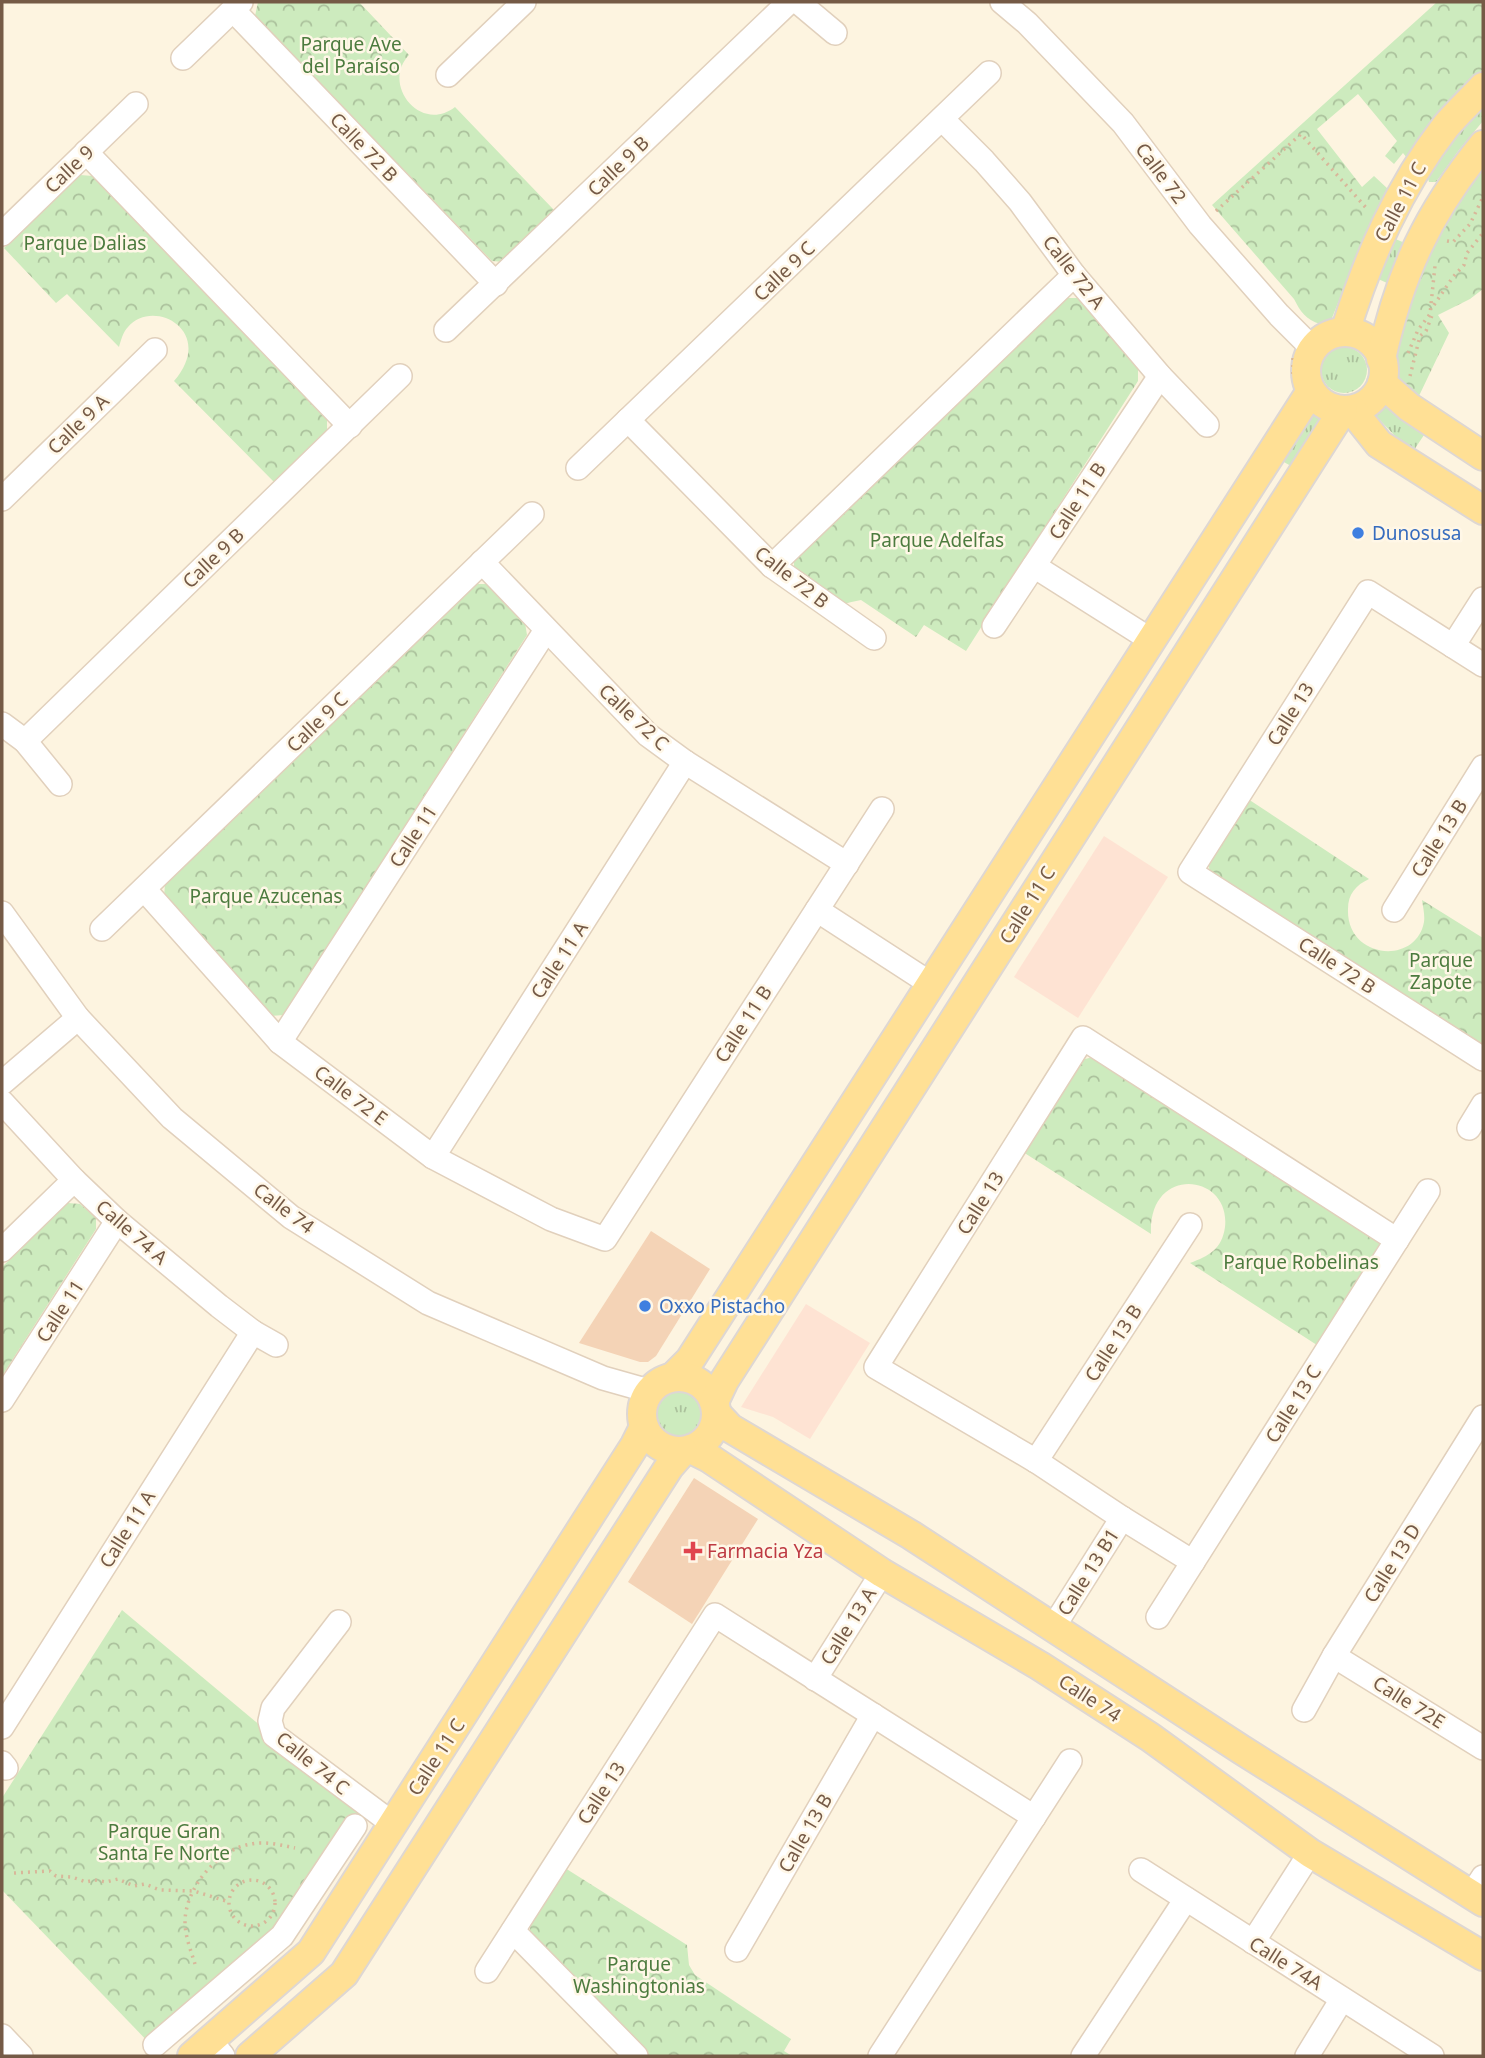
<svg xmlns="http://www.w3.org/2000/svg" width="1485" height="2058" font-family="'Noto Sans',sans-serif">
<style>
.commercial{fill:#fee3d3}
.grass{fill:url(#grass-tufts)}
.park{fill:url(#park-crowns)}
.building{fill:#f4d3b6}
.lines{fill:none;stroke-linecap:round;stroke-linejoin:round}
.minor-casing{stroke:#e1d0bc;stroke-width:26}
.major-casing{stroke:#ded7d3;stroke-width:32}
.path{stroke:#d8b79a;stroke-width:3.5;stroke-dasharray:2 5;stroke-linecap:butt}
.minor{stroke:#fff;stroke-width:23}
.major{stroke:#ffe095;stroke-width:28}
.shop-dot{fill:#3f7fe0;stroke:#fff7e7;stroke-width:2.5}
.health-dot{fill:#e0444e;stroke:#fff7e7;stroke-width:2.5}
.labels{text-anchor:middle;stroke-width:5;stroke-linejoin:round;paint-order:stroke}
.park-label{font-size:19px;fill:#4c7b3e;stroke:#fff7e7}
.street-label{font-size:19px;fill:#755a46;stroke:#fff7e7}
.shop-label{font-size:19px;fill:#366cbe;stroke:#fff7e7;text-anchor:start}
.health-label{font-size:19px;fill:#be3a42;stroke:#fff7e7;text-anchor:start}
</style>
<defs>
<pattern id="grass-tufts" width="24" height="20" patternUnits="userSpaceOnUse" patternTransform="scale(1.75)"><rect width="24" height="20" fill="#cdebbe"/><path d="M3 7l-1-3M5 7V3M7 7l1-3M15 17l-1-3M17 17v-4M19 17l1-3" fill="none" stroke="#abc19c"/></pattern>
<pattern id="park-crowns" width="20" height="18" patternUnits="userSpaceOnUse" patternTransform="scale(1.75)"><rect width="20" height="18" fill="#cdebbe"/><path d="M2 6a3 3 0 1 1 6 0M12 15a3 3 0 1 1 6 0" fill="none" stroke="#abc19c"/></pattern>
</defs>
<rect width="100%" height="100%" fill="#fdf4e0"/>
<g class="commercial">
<path d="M1104 836 1168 877 1078 1018 1014 977Z"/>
<path d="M806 1304 870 1343 810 1439 773 1417 741 1407Z"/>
</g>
<g class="grass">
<path d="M1483 106V121L1459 150 1436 182H1429L1427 175 1449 143Z"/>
<path d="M1393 238 1405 243 1387 283 1376 278Z"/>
<circle cx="1344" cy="370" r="23"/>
<path d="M1386 400 1426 432 1414 450 1396 437 1373 413Z"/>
<path d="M1314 410 1322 416 1291 466 1282 461Z"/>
<circle cx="679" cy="1413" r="23"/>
</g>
<g class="park">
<path d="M258 2H359L409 55C381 84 420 134 455 107L554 210 504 262 492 261 255 16Z"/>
<path d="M1437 2H1483V69L1439 115 1407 158 1403 153 1394 164 1385 156 1397 141 1358 94 1317 129 1362 187 1374 176 1388 189 1370 223 1332 318 1320 324C1306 320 1300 311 1294 299L1212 205Z"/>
<path d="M1483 164V289L1470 299 1438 315 1449 333 1418 398 1395 377 1398 340 1433 239Z"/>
<path d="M80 175 93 176 327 420V432L274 482 174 381C217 331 153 297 128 327 123 332 121 340 119 347L67 294 56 303 4 248Z"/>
<path d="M1065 298H1079L1138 369V381L966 651 924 625 916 637 861 600 842 604 794 574V559Z"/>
<path d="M475 584H489L525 623 527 635 284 1015 270 1016 164 897 165 884Z"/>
<path d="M1248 799 1369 879C1356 885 1348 894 1348 909 1346 959 1416 966 1424 922 1425 915 1423 907 1422 900L1483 938V1046L1210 873 1208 861Z"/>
<path d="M1093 1057 1378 1239 1381 1251 1320 1347 1190 1263C1209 1256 1222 1249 1225 1227 1231 1173 1148 1164 1151 1234L1023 1152 1081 1060Z"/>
<path d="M68 1203 80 1204 96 1218V1229L2 1376V1267Z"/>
<path d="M122 1610 365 1813 291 1930 154 2048 2 1890V1798Z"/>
<path d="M565 1868 687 1945 689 1965 695 1975 791 2039 784 2051 792 2056H649L530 1936V1924Z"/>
</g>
<g class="building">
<path d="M651 1231 710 1269 656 1356 648 1362H640L579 1343Z"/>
<path d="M694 1478 758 1519 692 1624 628 1582Z"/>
</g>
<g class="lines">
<defs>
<g id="minor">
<path d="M798 2 835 33"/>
<path d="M1002 2 1027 23 1123 123 1200 225 1279 315 1313 349"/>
<path d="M233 10 496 284"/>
<path d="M183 58 241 2"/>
<path d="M448 75 524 2"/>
<path d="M942 119 984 161 1020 202 1074 275 1160 376 1207 425"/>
<path d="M86 152 350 426"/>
<path d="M2 234 136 104"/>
<path d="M446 330 789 2"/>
<path d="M628 420 772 566 874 638"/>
<path d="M578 468 989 73"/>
<path d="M2 499 155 350"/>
<path d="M482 562 648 735 685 762 847 864"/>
<path d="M772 566 1074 275"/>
<path d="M1034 566 1151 640"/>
<path d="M994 626 1160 376"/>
<path d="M1453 646 1483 599"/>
<path d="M1483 665 1368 592 1190 872 1483 1059"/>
<path d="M2 724 25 741 60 784"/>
<path d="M25 741 400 376"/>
<path d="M144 889 280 1042 433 1157 551 1219 605 1239 882 809"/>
<path d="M817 910 931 984"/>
<path d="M1394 910 1483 767"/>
<path d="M2 913 78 1018 172 1118 291 1217 428 1303 603 1378 649 1391"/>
<path d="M102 929 532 514"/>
<path d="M280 1042 546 630"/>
<path d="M2 1083 78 1018"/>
<path d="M2 1102 74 1180 117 1221 219 1306 253 1332 276 1345"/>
<path d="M1469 1128 1483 1105"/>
<path d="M433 1157 685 762"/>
<path d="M2 1250 74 1180"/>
<path d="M2 1400 117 1221"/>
<path d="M1036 1461 1190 1225"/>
<path d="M1193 1562 1122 1518 1036 1461 876 1367 1083 1038 1397 1240"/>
<path d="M1158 1617 1428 1191"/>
<path d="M339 1622 273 1708 270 1721 274 1735 393 1824"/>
<path d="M1054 1626 1122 1518"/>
<path d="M1334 1656 1483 1748"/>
<path d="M815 1679 882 1573"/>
<path d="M1304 1710 1334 1656 1483 1417"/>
<path d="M2 1727 253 1332"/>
<path d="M2 1763 6 1768"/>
<path d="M1141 1870 1432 2056"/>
<path d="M1472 1894 1483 1877"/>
<path d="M513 1931 636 2056"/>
<path d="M1253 1942 1310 1853"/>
<path d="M737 1950 873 1715"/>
<path d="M487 1971 715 1615 1034 1817"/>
<path d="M2 2036 21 2056"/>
<path d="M210 2040 223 2056"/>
<path d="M155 2045 282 1936 355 1826"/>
<path d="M880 2056 1070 1761"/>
<path d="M1083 2056 1186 1899"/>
<path d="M1307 2056 1342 1999"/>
</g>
<g id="major">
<path d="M1345 332C1368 258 1398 188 1446 126 1457 113 1471 100 1483 87"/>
<circle cx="1345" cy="371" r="39"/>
<path d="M1381 359C1400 272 1428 213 1483 145"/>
<path d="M1382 383 1409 407 1483 456"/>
<path d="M1352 410 1379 444 1483 510"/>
<path d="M674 1376 690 1360 1311 391"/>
<circle cx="679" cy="1414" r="37"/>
<path d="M714 1402 724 1381 1343 410"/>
<path d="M716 1413 730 1428 911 1535 1242 1750 1483 1902"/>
<path d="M691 1449 709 1458 882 1573 1040 1666 1150 1737 1310 1853 1483 1956"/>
<path d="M192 2056 311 1952 635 1445 644 1427"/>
<path d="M250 2056 344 1974 669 1467 683 1451"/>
</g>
</defs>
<use href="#minor" class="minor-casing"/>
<use href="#major" class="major-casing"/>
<g class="path">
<path d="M1216 211 1301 134 1368 210"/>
<path d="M1447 241 1453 242 1470 224 1483 197"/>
<path d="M1434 305 1453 277 1464 265 1467 253 1483 233"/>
<path d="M1408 353 1418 330 1430 314 1435 266"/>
<path d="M1293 358V378"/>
<path d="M1410 376 1420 336 1426 331 1433 313"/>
<path d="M14 1873 50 1871 56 1876 72 1877 86 1882 95 1880 106 1882 118 1879 134 1886 145 1884 160 1890 194 1891 229 1902"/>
<circle cx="252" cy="1903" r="23"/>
<path d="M195 1964C191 1951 185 1936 185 1922 185 1888 218 1849 251 1844 265 1841 281 1845 295 1848"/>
</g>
<use href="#minor" class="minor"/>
<use href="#major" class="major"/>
</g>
<g class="shop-dot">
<circle cx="1358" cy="533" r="7"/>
<circle cx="645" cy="1306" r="7"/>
</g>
<path class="health-dot" d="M689.5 1540.5h7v7h7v7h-7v7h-7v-7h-7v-7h7z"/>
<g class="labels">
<g class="park-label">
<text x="351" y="51">Parque Ave<tspan x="351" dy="22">del Paraíso</tspan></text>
<text x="85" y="250">Parque Dalias</text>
<text x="937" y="547">Parque Adelfas</text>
<text x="266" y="903">Parque Azucenas</text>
<text x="1441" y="967">Parque<tspan x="1441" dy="22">Zapote</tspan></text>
<text x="1301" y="1269">Parque Robelinas</text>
<text x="164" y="1838">Parque Gran<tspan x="164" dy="22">Santa Fe Norte</tspan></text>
<text x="639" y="1971">Parque<tspan x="639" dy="22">Washingtonias</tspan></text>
</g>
<g class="street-label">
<text transform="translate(364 147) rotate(46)" y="7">Calle 72 B</text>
<text transform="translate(618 166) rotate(-44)" y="7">Calle 9 B</text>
<text transform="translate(69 169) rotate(-44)" y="7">Calle 9</text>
<text transform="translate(1161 173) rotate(53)" y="7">Calle 72</text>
<text transform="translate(1400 202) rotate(-62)" y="7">Calle 11 C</text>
<text transform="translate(784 271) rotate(-44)" y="7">Calle 9 C</text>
<text transform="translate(1074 272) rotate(52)" y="7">Calle 72 A</text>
<text transform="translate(78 424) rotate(-44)" y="7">Calle 9 A</text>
<text transform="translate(1077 501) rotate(-57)" y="7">Calle 11 B</text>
<text transform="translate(213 558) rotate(-44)" y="7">Calle 9 B</text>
<text transform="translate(792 577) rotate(38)" y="7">Calle 72 B</text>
<text transform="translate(1290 714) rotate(-58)" y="7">Calle 13</text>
<text transform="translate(634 717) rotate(43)" y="7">Calle 72 C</text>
<text transform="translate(317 722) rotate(-44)" y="7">Calle 9 C</text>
<text transform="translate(413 836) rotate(-57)" y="7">Calle 11</text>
<text transform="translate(1439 838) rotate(-58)" y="7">Calle 13 B</text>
<text transform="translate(1027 905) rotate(-58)" y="7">Calle 11 C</text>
<text transform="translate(559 960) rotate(-57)" y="7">Calle 11 A</text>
<text transform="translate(1337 965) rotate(33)" y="7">Calle 72 B</text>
<text transform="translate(743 1024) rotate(-57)" y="7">Calle 11 B</text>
<text transform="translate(351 1095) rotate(37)" y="7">Calle 72 E</text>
<text transform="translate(980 1203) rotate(-58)" y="7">Calle 13</text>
<text transform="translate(284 1208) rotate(37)" y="7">Calle 74</text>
<text transform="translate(132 1232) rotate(41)" y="7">Calle 74 A</text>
<text transform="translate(60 1311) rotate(-57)" y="7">Calle 11</text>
<text transform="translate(1113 1343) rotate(-57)" y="7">Calle 13 B</text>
<text transform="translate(1293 1404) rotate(-58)" y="7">Calle 13 C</text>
<text transform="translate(127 1529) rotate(-58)" y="7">Calle 11 A</text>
<text transform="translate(1392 1563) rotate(-58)" y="7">Calle 13 D</text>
<text transform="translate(1088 1572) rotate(-58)" y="7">Calle 13 B1</text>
<text transform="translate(848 1626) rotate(-58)" y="7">Calle 13 A</text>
<text transform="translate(1090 1698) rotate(33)" y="7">Calle 74</text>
<text transform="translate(1409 1702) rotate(32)" y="7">Calle 72E</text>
<text transform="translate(436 1757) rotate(-57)" y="7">Calle 11 C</text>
<text transform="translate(313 1763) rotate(39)" y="7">Calle 74 C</text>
<text transform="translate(601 1793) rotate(-57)" y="7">Calle 13</text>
<text transform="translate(805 1833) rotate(-60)" y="7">Calle 13 B</text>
<text transform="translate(1286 1963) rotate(32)" y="7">Calle 74A</text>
</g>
<g class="shop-label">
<text x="1372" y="540">Dunosusa</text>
<text x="659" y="1313">Oxxo Pistacho</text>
</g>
<g class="health-label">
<text x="707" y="1558">Farmacia Yza</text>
</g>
</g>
<rect width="1485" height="2058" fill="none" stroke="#755a46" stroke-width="7"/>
</svg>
